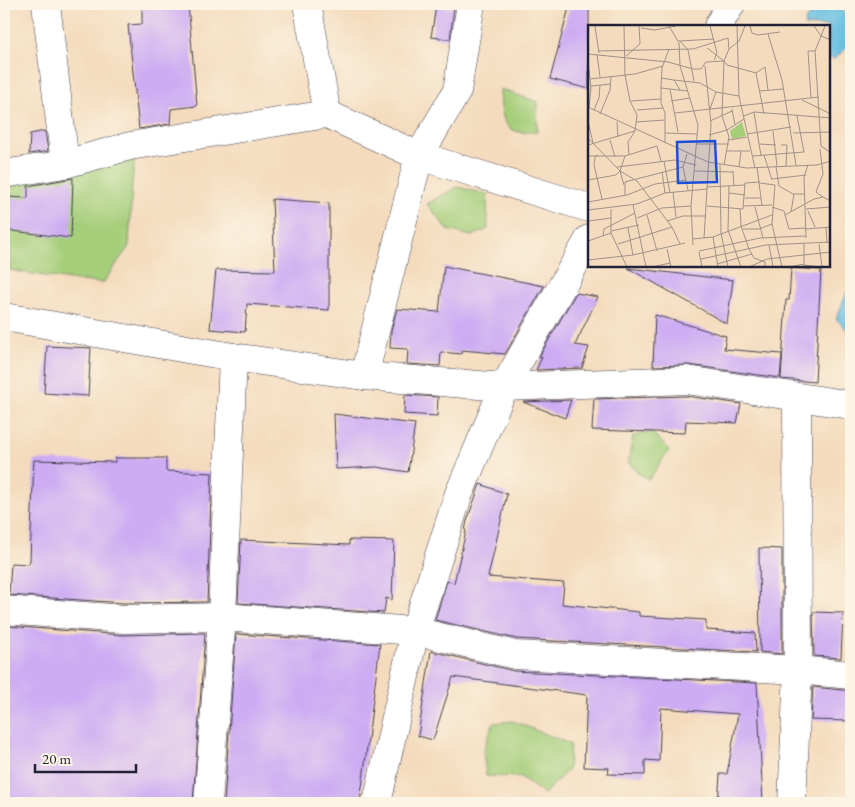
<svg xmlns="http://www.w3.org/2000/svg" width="855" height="807" font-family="'EB Garamond',serif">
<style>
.green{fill:#a5ce7a;stroke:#64785a}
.water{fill:#63bde1;stroke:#42708e}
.building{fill:#cdacf3}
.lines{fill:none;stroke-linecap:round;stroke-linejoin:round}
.street-casing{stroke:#423e4e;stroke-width:29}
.secondary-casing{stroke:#423e4e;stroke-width:29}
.street{stroke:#fff;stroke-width:28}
.secondary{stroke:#fff;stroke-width:28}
.inset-road{fill:none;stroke:#a09189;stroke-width:1}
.view{fill:#1d4ed8;fill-opacity:0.15;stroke:#1d4ed8;stroke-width:2.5}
.inset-edge{fill:none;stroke:#22223b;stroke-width:2.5}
</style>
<rect width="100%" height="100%" fill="#fcf5e5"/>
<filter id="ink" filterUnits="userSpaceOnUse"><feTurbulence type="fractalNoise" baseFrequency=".02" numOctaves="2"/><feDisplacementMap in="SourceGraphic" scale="10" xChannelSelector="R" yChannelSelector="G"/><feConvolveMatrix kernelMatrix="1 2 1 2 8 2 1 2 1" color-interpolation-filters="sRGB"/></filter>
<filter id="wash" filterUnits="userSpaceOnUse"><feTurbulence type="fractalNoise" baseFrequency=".0096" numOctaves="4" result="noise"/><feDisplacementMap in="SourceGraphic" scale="20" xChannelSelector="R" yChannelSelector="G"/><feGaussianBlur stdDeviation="1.12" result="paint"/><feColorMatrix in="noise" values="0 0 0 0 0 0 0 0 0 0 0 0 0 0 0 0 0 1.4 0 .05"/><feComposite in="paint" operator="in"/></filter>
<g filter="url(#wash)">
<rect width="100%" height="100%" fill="#f4dbbd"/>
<g class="green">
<path d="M500 89 538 102 537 132C531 132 525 133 520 132 499 129 501 105 500 89Z"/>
<path d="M135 157 132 183 129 246 103 283 70 280 9 270V243L4 242V189L20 182Z"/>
<path d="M457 187 487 194 488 229 472 236 448 230 427 204Z"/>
<path d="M652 432 669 450 649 479 639 474 628 462 633 436Z"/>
<path d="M513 721 570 744 568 770 544 794 521 777 486 776 483 752 493 723Z"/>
</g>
<g class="water">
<path d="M826 6 844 11 851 22 850 45 834 59 829 58V26H804L806 18Z"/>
<path d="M851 291V330L848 331 836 319 847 292Z"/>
</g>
<g id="blocks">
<g class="building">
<path d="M142 4H188L197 106 171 109 170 124 139 129 128 25 142 24Z"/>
<path d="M570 4H589V89L550 79Z"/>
<path d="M436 6 454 8 450 39 431 37Z"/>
<path d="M45 131 48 151 29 154 30 134Z"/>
<path d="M73 178 71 238 4 230V197L28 198V186Z"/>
<path d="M272 199 329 203V310L247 304 245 332 210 329 216 270 275 271Z"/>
<path d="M444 266 544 286 505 354 462 350 461 354 441 352 440 366 407 364 408 349 390 348 391 331 397 309 439 312Z"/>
<path d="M628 268 733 280 727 324Z"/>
<path d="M791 268 821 270 815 382 781 379 786 300H789Z"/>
<path d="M576 293 598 297 575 345 589 347 582 368 536 370 542 357H539Z"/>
<path d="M655 315 726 336 724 349 782 354 780 378 689 365 653 366Z"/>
<path d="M47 346 91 348 88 396 44 393Z"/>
<path d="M405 395 438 397 437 416 404 414Z"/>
<path d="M686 396 741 404 737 423 686 421 685 433 592 430 594 399Z"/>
<path d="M571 400 565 418 523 402Z"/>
<path d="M334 414 415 424 408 472 377 467 336 469Z"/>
<path d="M115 458H166V471L212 473 207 602 124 603 9 595 11 563 29 564 30 560 34 460 115 462Z"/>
<path d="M480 484 507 494 488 577 564 583 562 604 639 612V616L706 620V630L755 633 756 652 517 639 435 620 447 581 454 583 466 531 465 530 467 521Z"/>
<path d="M241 540 349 545V540L394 541 392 600 386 598 384 613 238 603Z"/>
<path d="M759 548 782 549V654L760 652Z"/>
<path d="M813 612 843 613 841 658 814 656Z"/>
<path d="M7 626 123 635 205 633 193 803H7V669H4Z"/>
<path d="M236 634 380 644 360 803H224Z"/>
<path d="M431 651 514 671 757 683 763 803H718L720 774H727L738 714 661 708 659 761 645 760V775L608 774 609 768 584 767 587 695 453 677 433 740 418 736Z"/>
<path d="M813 687 851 691V721L811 720Z"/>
</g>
</g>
</g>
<g filter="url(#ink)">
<use href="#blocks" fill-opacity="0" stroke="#423e4e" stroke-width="1"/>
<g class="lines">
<defs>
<g id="street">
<path d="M46 4 65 164"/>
<path d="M307 4 327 114"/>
<path d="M4 174 65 164 130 146 327 114 419 156 589 208"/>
<path d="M4 317 233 357 364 376 504 387 687 380 851 405"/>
<path d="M364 376 419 156 457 91 471 4"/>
<path d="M4 610 124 619 222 617 415 631 515 655 798 670 851 675"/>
<path d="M208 803 222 617 233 357"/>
<path d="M792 803 798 670 797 397"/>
</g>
<g id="secondary">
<path d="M718 26 731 4"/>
<path d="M377 803 415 631 458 496 504 387 589 239"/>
</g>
</defs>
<use href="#street" class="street-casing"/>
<use href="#secondary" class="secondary-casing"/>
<use href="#street" class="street"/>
<use href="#secondary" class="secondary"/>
</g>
</g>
<g transform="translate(588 25)">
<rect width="242" height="242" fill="#f4dbbd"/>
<path d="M154 97 158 111 144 114 142 106Z" fill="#a5ce7a"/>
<path class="inset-road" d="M7 1 11 28M36 1 37 50 42 76 49 90 47 106 40 117 41 130M81 1 91 18 92 41 110 100 103 181 105 220M122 1 129 28 126 35M149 1 151 71 167 143M162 1 164 8 170 10 192 7M226 1 233 11 243 15M237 1 227 26 233 121 243 128M53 3 67 5 88 1M180 9 194 55 208 140M91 15 100 25 106 56M92 16 126 14M119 23 136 36M10 26 105 24 140 13 141 24M0 29 80 37 105 44H113L118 37 136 36 139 40 168 48M9 29 12 52M38 31 52 19 51 1M0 36 3 63 1 82M168 48 176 89M168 48 177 42 180 65M73 53 86 55 92 65M2 54 47 49 75 41M86 55 112 58 128 67M3 61 23 59M73 63 100 66M82 64 90 107M172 66 195 64M223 73 220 26H227M214 75 243 89M43 76 73 74M83 76 102 73M0 82 120 137 159 143 229 140 243 136M122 84 128 67 151 71M144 84 147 100M6 85 11 73 12 60M49 85 75 83M166 87 171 119M87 88 231 72M12 89 22 65 23 51M156 91 166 87 243 93M0 96 5 118M122 96 144 86M29 97 30 112M48 97 77 95M185 106 189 141M77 108 109 109M205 108 243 107M159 109 203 102M121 110 139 105 156 94M0 113 32 146 49 156 84 202 92 219M22 115 27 132M141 115 159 112M77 118V88L73 78V62L74 43 81 24M108 119H141M0 120 47 106M193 120H199L198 141M232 124 235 149 228 167 235 172M139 126H162M99 129 95 142 100 165M10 130 7 132 6 140 14 174M173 130 171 119 188 120M176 130 184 155M0 131H37L69 121 73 136M165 131 216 127 209 91M76 136 82 168M132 139 133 208M136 140 141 112 134 91 136 36 141 24 151 16 157 1M29 142 87 135 108 140M151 142 153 126M169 142 174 181M188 142 191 161 205 169H216M107 146 145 147M145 146 146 161M74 147 77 168M184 154 218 150M0 155 28 150 32 146M172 158 187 160M36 160 32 146 37 131M187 160 184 199 194 242M141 161 140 205 153 242M119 162 157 160M85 167 88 192M141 168 157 170M37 170V157L95 142M157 173H173M0 177 39 170 67 159 98 155M45 180 58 242M119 181 155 184 157 158 172 157M156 181 184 180M167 182 175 213M184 182 196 186 201 204 218 203M152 184 153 201 161 224 166 233 177 237V242M218 184 243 182M0 185 49 179 77 168 119 164M220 186 227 202M203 187 206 169M59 190 69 226M197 190 226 174 235 172 243 176M0 193 1 196 23 193M49 193 74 183 103 181M79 196 95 191H118M238 202 239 218M40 203 45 230M155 204H171L184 199M218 204 243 202M23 206 51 200M23 208 39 242M133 208 140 242M15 211 16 204 47 188M125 212 130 242M116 213 123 99 117 41M218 213 216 152 220 140M105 214 125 212 184 190M0 216 23 208V184M216 218V242M30 219 84 202M231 219 234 242M181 220 185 242M79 224 83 242M111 226 172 213 218 211M111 227 114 242M113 234 178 220 243 217M0 235 45 230 97 218M129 239 164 229M216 240 232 242M64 242 82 238M161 242 179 234 243 227M201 242 216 239"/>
<path class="view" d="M127 116 129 157 90 158 89 117Z"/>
<rect width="242" height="242" class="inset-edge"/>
</g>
<rect width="855" height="807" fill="none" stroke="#fcf5e5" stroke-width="20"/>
<path d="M35 764v8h101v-8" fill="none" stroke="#22223b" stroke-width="2.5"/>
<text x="42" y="764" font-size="15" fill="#22223b" stroke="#fcf5e5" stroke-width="4" paint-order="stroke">20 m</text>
</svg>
